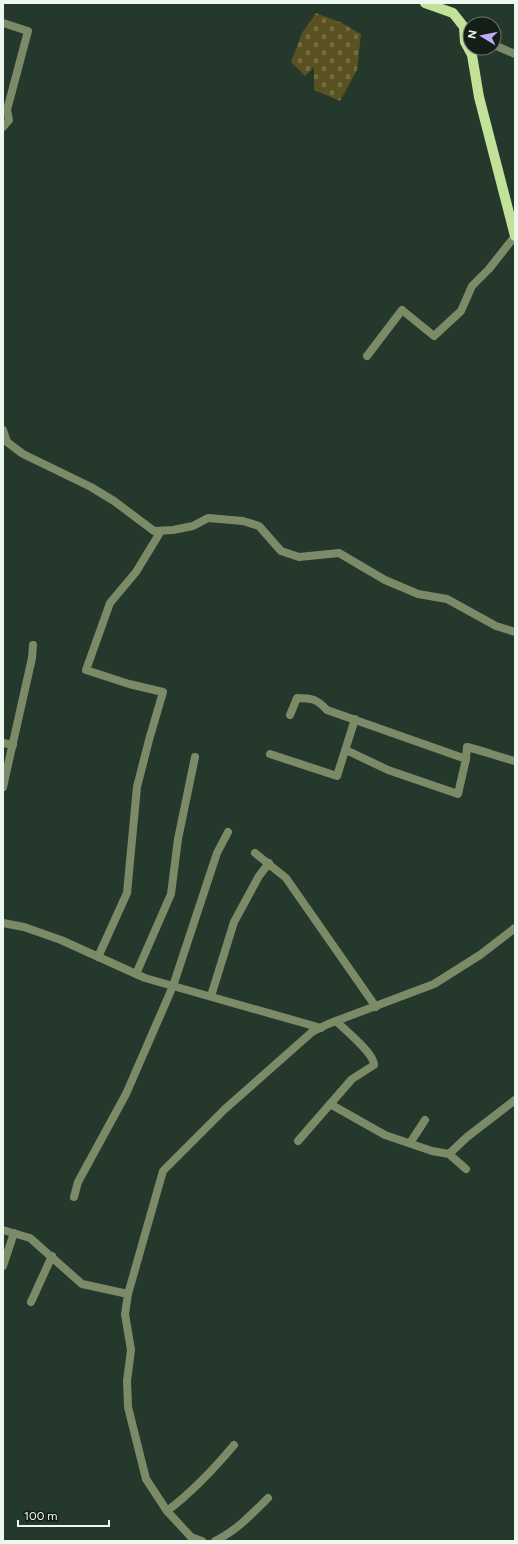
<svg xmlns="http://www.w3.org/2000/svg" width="518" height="1544" font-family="Figtree,sans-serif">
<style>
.cemetery{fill:url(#cemetery-stones)}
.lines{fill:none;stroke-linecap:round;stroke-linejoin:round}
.minor{stroke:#7b8b67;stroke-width:8}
.major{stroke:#c3e299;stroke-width:10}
</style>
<defs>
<pattern id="cemetery-stones" width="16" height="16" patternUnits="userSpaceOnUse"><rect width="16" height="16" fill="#5a5120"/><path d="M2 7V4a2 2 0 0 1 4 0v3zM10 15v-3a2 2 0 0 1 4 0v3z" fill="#726b41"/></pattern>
</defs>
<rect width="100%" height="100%" fill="#25382c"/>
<path class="cemetery" d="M316 13 340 22 361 34 357 70 340 101 314 90V67L305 76 291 62 302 33Z"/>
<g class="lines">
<g class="minor">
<path d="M3 23 28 31 7 110 9 120 3 127"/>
<path d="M494 45 515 54"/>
<path d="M367 356 402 310 434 336 461 311 472 286 489 269 515 236"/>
<path d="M3 430 7 442 23 454 91 487 114 501 154 531 173 530 193 526 208 518 243 521 259 526 281 551 299 557 339 553 385 580 418 594 447 599 496 626 515 632"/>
<path d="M290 715 297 698C312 698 317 699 327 710L466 759"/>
<path d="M3 743 13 745"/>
<path d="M346 750 388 770 458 794 466 759 467 747C484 751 499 757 515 761"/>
<path d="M270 754 337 776 355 719"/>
<path d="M3 787 32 658 33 645"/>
<path d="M255 853 286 878 376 1007"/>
<path d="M3 923 24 927 61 940 145 978 321 1028"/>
<path d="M98 957 127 893 137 787 149 740 163 692 129 684 86 670 110 603 136 572 161 531"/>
<path d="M136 974 171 894 178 839 195 757"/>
<path d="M211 996 234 922 259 876 269 863"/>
<path d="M330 1104 385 1135 432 1151 449 1154 466 1169"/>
<path d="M298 1141 352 1079 374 1065C374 1053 345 1030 336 1021"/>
<path d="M410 1143 425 1120"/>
<path d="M449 1154 467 1137 515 1100"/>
<path d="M74 1197 78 1182 126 1094 173 986 217 853 228 832"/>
<path d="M3 1230 30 1238 82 1284 128 1294"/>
<path d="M3 1266 14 1233"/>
<path d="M31 1302 52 1256"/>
<path d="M167 1511C192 1492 214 1469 234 1445"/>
<path d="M202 1541 191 1537 167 1511 146 1479 128 1407 127 1381 131 1350 125 1314 128 1294 163 1171 225 1109 312 1032 328 1024 434 984 480 955 515 928"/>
<path d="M215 1541C236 1531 252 1514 268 1498"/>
</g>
<path class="major" d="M425 3 453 13 464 27 465 42 472 55 479 97 515 236"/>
</g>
<rect width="518" height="1544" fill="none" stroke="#ecf7ef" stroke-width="8"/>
<g transform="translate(482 36) rotate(280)"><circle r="19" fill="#151d18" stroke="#6b746e"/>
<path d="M0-3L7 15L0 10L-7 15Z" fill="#bcaaf6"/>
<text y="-6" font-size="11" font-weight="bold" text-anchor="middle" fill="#ecf7ef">N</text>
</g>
<path d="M18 1520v6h91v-6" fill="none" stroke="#ecf7ef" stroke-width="2"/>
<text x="24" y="1520" font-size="12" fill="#ecf7ef" stroke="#151d18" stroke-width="3" paint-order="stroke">100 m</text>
</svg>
